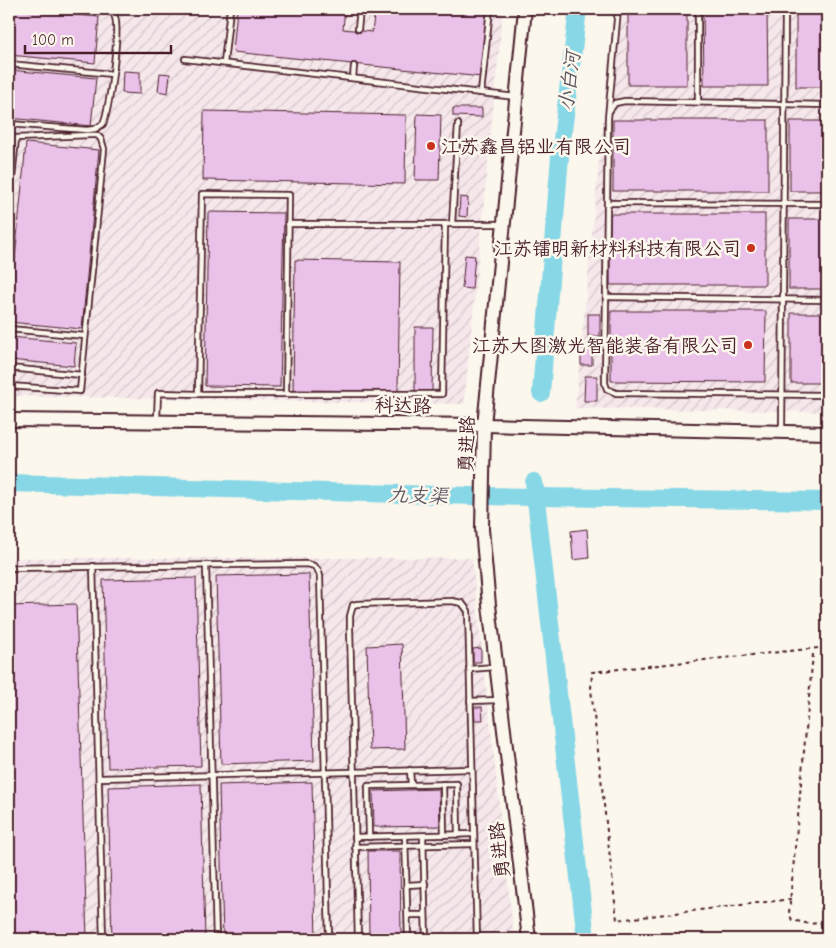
<svg xmlns="http://www.w3.org/2000/svg" width="836" height="948" font-family="'Comic Neue','LXGW WenKai TC',sans-serif">
<style>
.industrial{fill:url(#industrial-furrows)}
.lines{fill:none;stroke-linecap:round;stroke-linejoin:round}
.river{stroke:#88d7e6;stroke-width:18}
.building{fill:#eac1e9;stroke:#4a1f2b}
.lane-casing{stroke:#4a1f2b;stroke-width:8}
.secondary-casing{stroke:#4a1f2b;stroke-width:16}
.path{stroke:#4a1f2b;stroke-width:2;stroke-dasharray:4 4;stroke-linecap:butt}
.lane{stroke:#fbf7ec;stroke-width:4.5}
.secondary{stroke:#fbf7ec;stroke-width:12}
.poi-dot{fill:#c8321e;stroke:#fbf7ec;stroke-width:2}
.labels{text-anchor:middle;stroke-width:5;stroke-linejoin:round;paint-order:stroke}
.poi-label{font-size:19px;fill:#4a1f2b;stroke:#fbf7ec;text-anchor:end}
.street-label{font-size:19px;fill:#4a1f2b;stroke:#fbf7ec}
.water-label{font-size:20px;font-style:italic;fill:#5d5663;stroke:#fbf7ec}
</style>
<defs>
<pattern id="industrial-furrows" width="10" height="10" patternUnits="userSpaceOnUse" patternTransform="scale(1.25)"><rect width="10" height="10" fill="#f6e7eb"/><path d="M-1 1l2-2M0 10L10 0M9 11l2-2" fill="none" stroke="#d4c6ca"/></pattern>
</defs>
<rect width="100%" height="100%" fill="#fbf7ec"/>
<filter id="ink" filterUnits="userSpaceOnUse"><feTurbulence type="fractalNoise" baseFrequency=".02" numOctaves="2"/><feDisplacementMap in="SourceGraphic" scale="10" xChannelSelector="R" yChannelSelector="G"/><feConvolveMatrix kernelMatrix="1 2 1 2 8 2 1 2 1" color-interpolation-filters="sRGB"/></filter>
<g filter="url(#ink)">
<g class="industrial">
<path d="M9 9H503L464 404 9 396Z"/>
<path d="M614 9H827V412L575 408Z"/>
<path d="M9 558H472L514 939H9Z"/>
</g>
<g class="lines">
<g class="river">
<path d="M541 393 560 156 578 9"/>
<path d="M534 482 586 939"/>
<path d="M9 483 474 496 827 501"/>
</g>
</g>
<g class="building">
<path d="M9 9 99 17 95 63 9 55Z"/>
<path d="M237 9H345L343 29 372 32 375 9H489L482 77 233 52Z"/>
<rect x="628" y="9" width="59" height="76"/>
<path d="M703 9H767L768 86H704Z"/>
<rect x="796" y="9" width="31" height="78"/>
<path d="M9 70 96 78 91 126 9 118Z"/>
<path d="M123 71 140 72V94L122 93Z"/>
<path d="M160 73 170 74 168 93 158 91Z"/>
<path d="M453 108H482V117L453 116Z"/>
<path d="M204 111 406 115 405 184 203 180Z"/>
<path d="M417 114 441 115 439 180H415Z"/>
<rect x="613" y="120" width="155" height="71"/>
<rect x="790" y="121" width="37" height="70"/>
<path d="M26 143 99 150 82 329 9 322Z"/>
<path d="M460 197 468 198 467 217 459 216Z"/>
<path d="M208 212 284 213 280 387 205 386Z"/>
<rect x="610" y="214" width="155" height="71"/>
<rect x="789" y="219" width="38" height="70"/>
<path d="M465 255 475 256 472 289 462 288Z"/>
<path d="M295 260 400 262 398 391 293 390Z"/>
<path d="M611 311H766L765 382 611 381Z"/>
<rect x="791" y="313" width="36" height="70"/>
<rect x="588" y="314" width="12" height="22"/>
<path d="M415 327H433L432 392 415 391Z"/>
<path d="M10 337 76 343 74 366 9 360Z"/>
<path d="M581 349 592 350V365H581Z"/>
<path d="M585 376H597V401H584Z"/>
<path d="M587 529 589 558 573 560 571 531Z"/>
<path d="M309 574 314 761 221 764 216 576Z"/>
<path d="M196 578 201 766 108 768 103 580Z"/>
<path d="M76 604 87 939H9V606Z"/>
<path d="M402 644 405 749 370 750 367 646Z"/>
<path d="M481 648V662H473V649Z"/>
<path d="M474 707H482L483 720H475Z"/>
<path d="M312 782 316 939H223L219 785Z"/>
<path d="M201 784 205 939H112L108 787Z"/>
<path d="M439 789 440 826 374 827 373 791Z"/>
<path d="M368 851H400L401 939H369Z"/>
</g>
<g class="lines">
<defs>
<g id="lane">
<path d="M618 9 608 118 605 383 607 389 616 393 827 395"/>
<path d="M698 9V102"/>
<path d="M358 29 360 9"/>
<path d="M185 59 516 97"/>
<path d="M224 63 230 9"/>
<path d="M9 64 112 74"/>
<path d="M353 78 354 66"/>
<path d="M481 93 490 9"/>
<path d="M610 110 615 103 625 101 827 105"/>
<path d="M9 124 87 130 95 129 103 124C110 107 118 41 116 23 116 17 114 14 111 9"/>
<path d="M607 203 827 204"/>
<path d="M9 208 16 138 90 135H97L101 139 104 149 80 391 9 386"/>
<path d="M288 224H503"/>
<path d="M452 224 458 124"/>
<path d="M606 297 827 300"/>
<path d="M9 329 85 336"/>
<path d="M9 368 82 375"/>
<path d="M286 394 289 195 202 194 198 394H442L445 224"/>
<path d="M157 419 158 393 198 394"/>
<path d="M782 431 785 9"/>
<path d="M93 566 103 939"/>
<path d="M206 566 216 939"/>
<path d="M9 568 306 564C315 565 318 568 320 576L329 939"/>
<path d="M469 669 495 667"/>
<path d="M470 701 499 700"/>
<path d="M410 770 411 785"/>
<path d="M99 778 472 769"/>
<path d="M443 784 444 835"/>
<path d="M405 836 408 939"/>
<path d="M423 836 426 939"/>
<path d="M355 837 474 834"/>
<path d="M369 837 368 786 457 784 458 835"/>
<path d="M355 847 474 844"/>
<path d="M407 885 425 884"/>
<path d="M408 915H425"/>
<path d="M358 939 350 629V616L353 605 357 604 452 601 462 603 468 611 477 939"/>
</g>
<g id="secondary">
<path d="M525 9 484 425 482 529 489 605 529 939"/>
<path d="M9 420 484 425 827 433"/>
</g>
</defs>
<use href="#lane" class="lane-casing"/>
<use href="#secondary" class="secondary-casing"/>
<g class="path">
<path d="M813 654 789 913 792 920 810 924 827 922"/>
<path d="M791 899 617 920 591 689 592 672 827 647"/>
</g>
<use href="#lane" class="lane"/>
<use href="#secondary" class="secondary"/>
</g>
</g>
<g class="poi-dot">
<circle cx="431" cy="146" r="5"/>
<circle cx="751" cy="248" r="5"/>
<circle cx="748" cy="345" r="5"/>
</g>
<g class="labels">
<g class="poi-label">
<text x="441" y="153" text-anchor="start">江苏鑫昌铝业有限公司</text>
<text x="741" y="255">江苏镭明新材料科技有限公司</text>
<text x="738" y="352">江苏大图激光智能装备有限公司</text>
</g>
<g class="street-label">
<text transform="translate(403 405) rotate(1)" y="7">科达路</text>
<text transform="translate(466 444) rotate(-88)" y="7">勇进路</text>
<text transform="translate(499 850) rotate(-97)" y="7">勇进路</text>
</g>
<g class="water-label">
<text transform="translate(569 81) rotate(-83)" y="7">小白河</text>
<text transform="translate(418 495) rotate(2)" y="7">九支渠</text>
</g>
</g>
<rect width="836" height="948" fill="none" stroke="#fbf7ec" stroke-width="30"/>
<rect x="15" y="15" width="806" height="918" fill="none" stroke="#4a1f2b" stroke-width="2" filter="url(#ink)"/>
<path d="M25 45v8h146v-8" fill="none" stroke="#4a1f2b" stroke-width="2.5"/>
<text x="32" y="45" font-size="15" fill="#4a1f2b" stroke="#fbf7ec" stroke-width="4" paint-order="stroke">100 m</text>
</svg>
